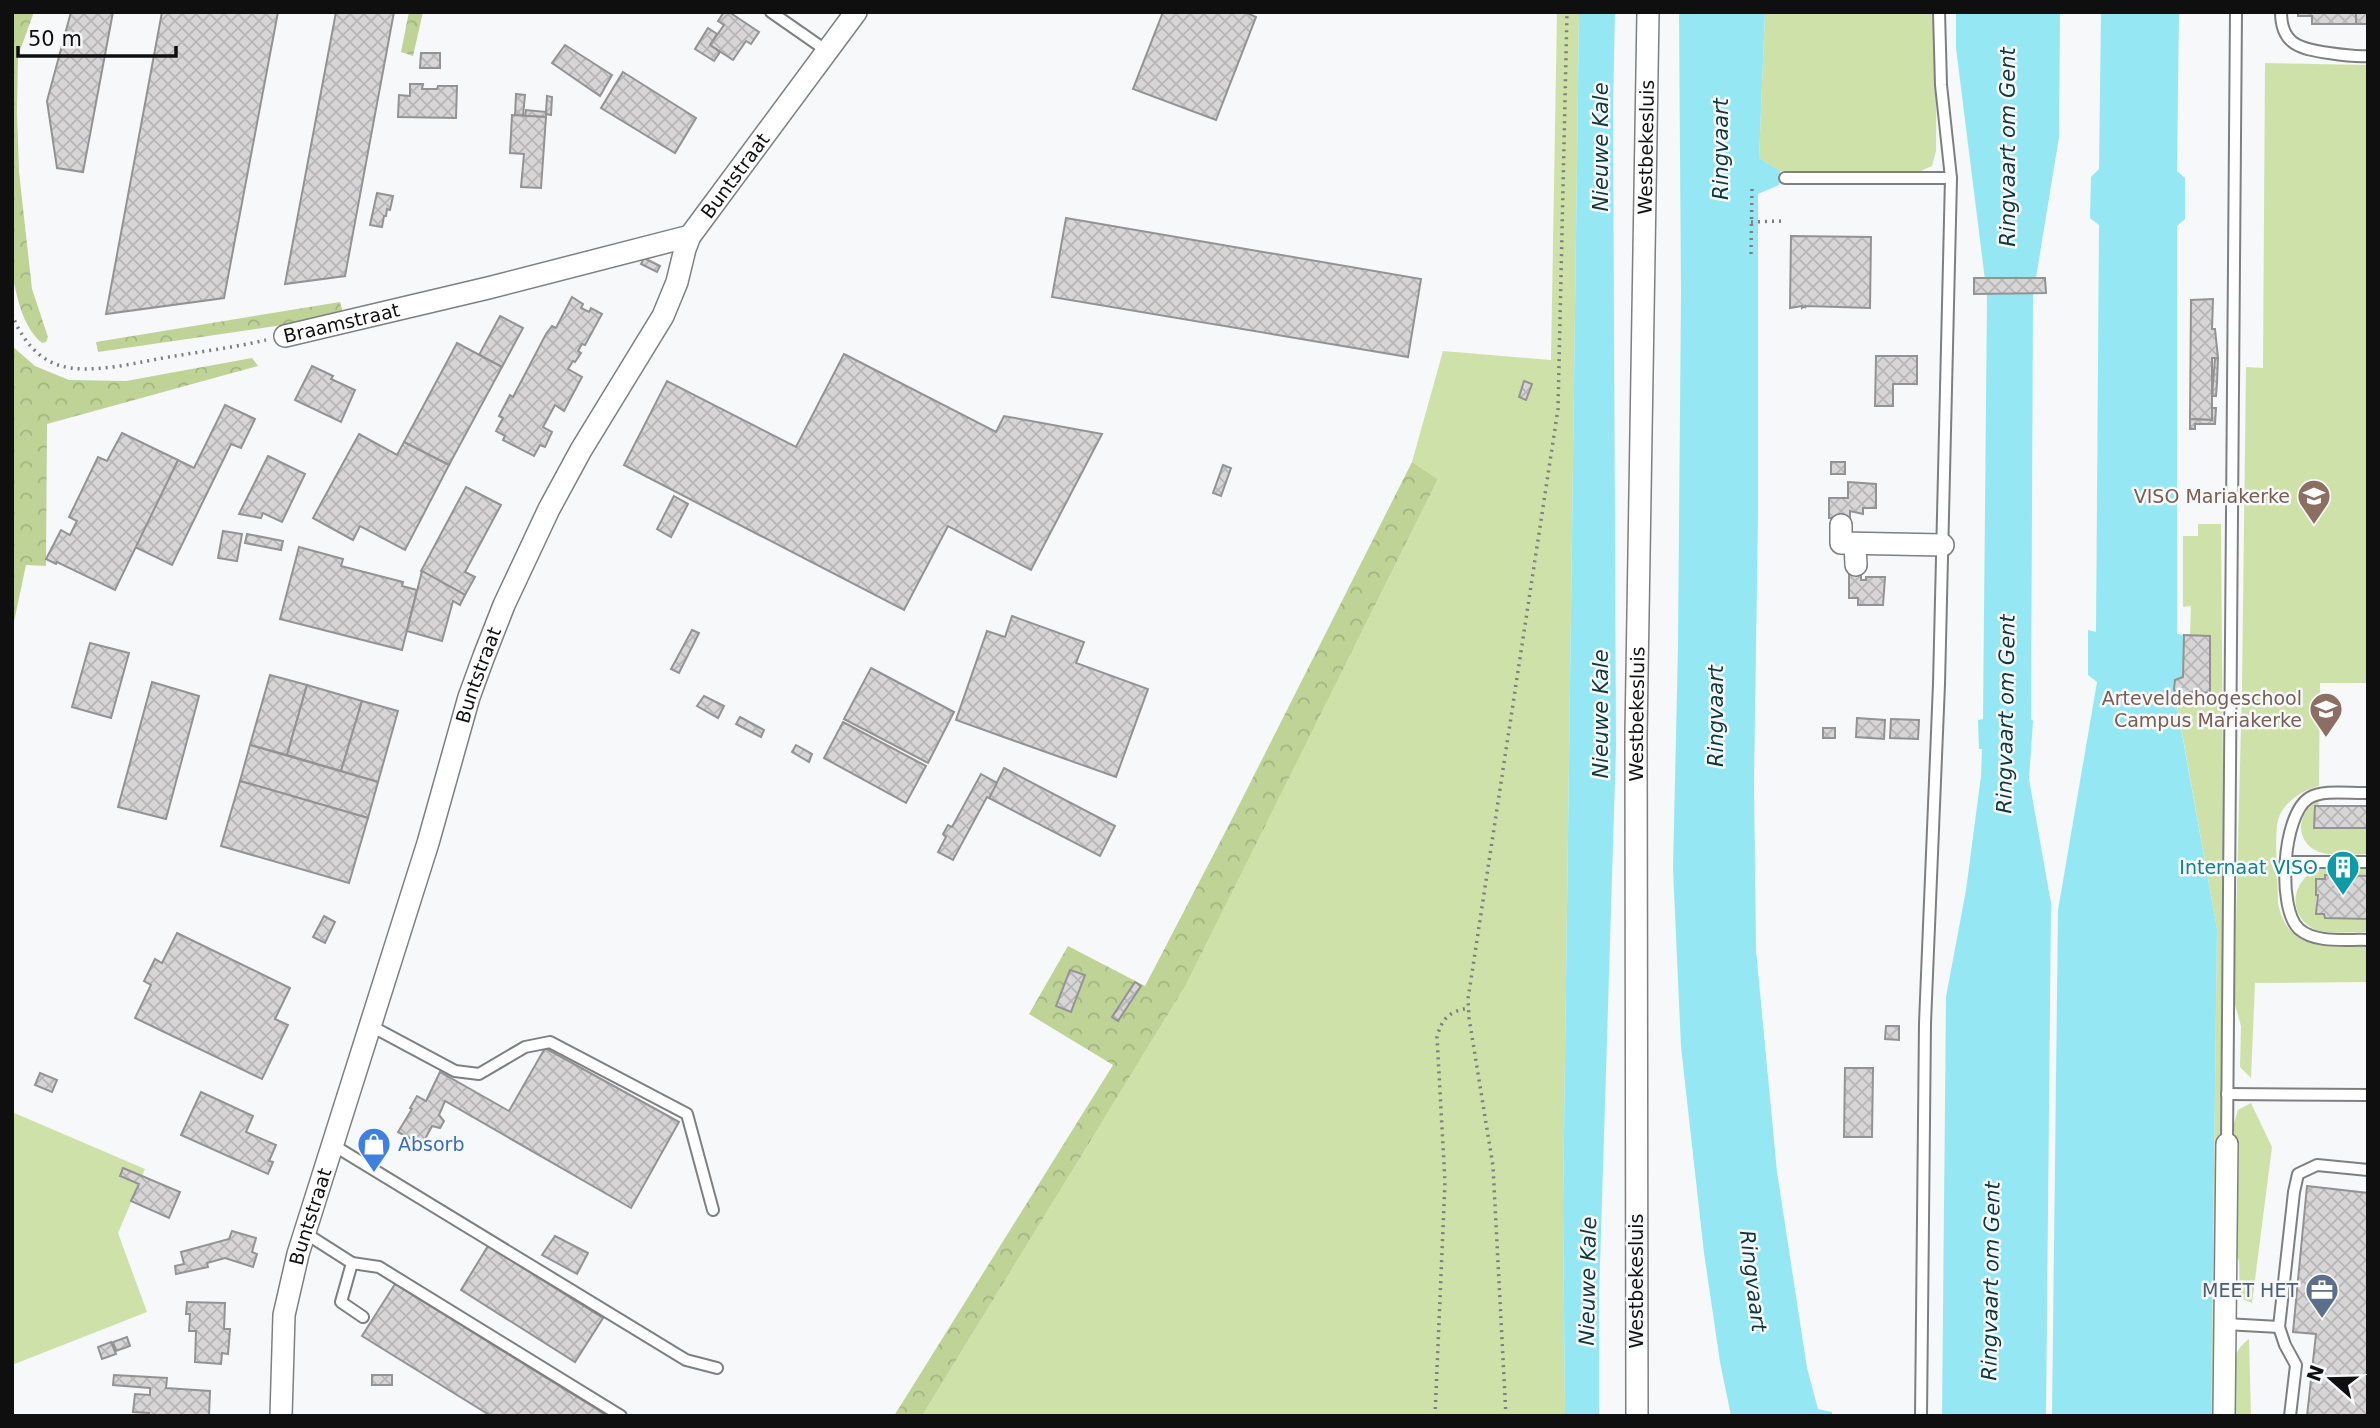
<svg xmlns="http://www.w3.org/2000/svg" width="2380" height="1428" font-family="'DejaVu Sans',sans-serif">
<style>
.green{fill:#cee1a9}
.forest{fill:url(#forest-crowns)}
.water{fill:#95e8f3}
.building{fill:url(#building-cross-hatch);stroke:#949393;stroke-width:2}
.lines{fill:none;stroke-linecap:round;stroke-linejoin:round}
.lane-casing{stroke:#7e7f80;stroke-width:14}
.street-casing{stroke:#7e7f80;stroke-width:24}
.path{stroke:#7d7e7f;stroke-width:3.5;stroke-dasharray:2 5;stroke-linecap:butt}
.lane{stroke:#fff;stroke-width:10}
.street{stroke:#fff;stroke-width:21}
.labels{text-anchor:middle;stroke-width:5;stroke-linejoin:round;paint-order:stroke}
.street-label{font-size:19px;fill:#0f0f10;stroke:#f7f8f9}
.education-label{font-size:19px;fill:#785e54;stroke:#f7f8f9;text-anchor:end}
.culture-label{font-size:19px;fill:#0d838f;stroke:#f7f8f9;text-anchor:end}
.shop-label{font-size:19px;fill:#366cbe;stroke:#f7f8f9;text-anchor:start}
.service-label{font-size:19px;fill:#4e5e75;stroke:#f7f8f9;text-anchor:end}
.water-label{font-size:21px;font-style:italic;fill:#0f383d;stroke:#f7f8f9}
</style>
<defs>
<pattern id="forest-crowns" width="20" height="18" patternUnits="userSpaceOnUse" patternTransform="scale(1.75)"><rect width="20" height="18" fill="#bfd397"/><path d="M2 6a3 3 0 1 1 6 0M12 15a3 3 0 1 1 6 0" fill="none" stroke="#a3b481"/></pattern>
<pattern id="building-cross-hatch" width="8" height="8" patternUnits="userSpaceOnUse" patternTransform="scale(1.75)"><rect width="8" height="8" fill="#d7d5d5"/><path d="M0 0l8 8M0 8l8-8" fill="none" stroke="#b7b6b6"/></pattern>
</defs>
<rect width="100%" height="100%" fill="#f7f8f9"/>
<g class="green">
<path d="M1557 12H1579L1563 1208 1565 1416H922L1186 985 1438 479 1412 462 1443 351 1551 360Z"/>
<path d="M1765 12H1937L1936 151 1932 166 1921 171H1780L1759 158Z"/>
<path d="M2265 63 2368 65V683H2320L2319 786C2303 790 2283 802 2278 820 2274 837 2278 883 2278 903 2288 953 2329 945 2368 946V982L2255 983 2251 1078 2240 1067 2241 1026 2234 1001 2242 687 2246 367 2263 368Z"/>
<path d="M2198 524H2221L2224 900 2218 1416H2211L2217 929 2177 704 2189 703 2190 692H2210V636L2190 635 2191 606 2183 607V536H2198Z"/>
<path d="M2318 801 2319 806H2315V827L2368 828V854C2347 854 2313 861 2303 837 2301 832 2300 827 2302 821 2304 812 2310 805 2318 801Z"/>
<path d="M2326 867H2368V876L2325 879 2316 899V913L2324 914 2325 918 2368 919V932C2354 932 2324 935 2312 928 2284 912 2294 872 2326 867Z"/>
<path d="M2251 1103 2272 1147 2252 1303 2240 1298 2239 1261 2233 1243V1127L2238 1110Z"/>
<path d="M12 1112 145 1169 142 1176 123 1168 139 1184 118 1233 147 1312 12 1365Z"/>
<path d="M2249 1339 2251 1416H2231C2231 1389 2224 1357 2249 1339Z"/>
</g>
<g class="forest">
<path d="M12 12H34L18 56 17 112 19 172 32 289 48 337 46 342 42 343C22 326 18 299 12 275Z"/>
<path d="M409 12H423L413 56 401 52Z"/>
<path d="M340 302 344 316 98 352 96 342Z"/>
<path d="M12 346 35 366 69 380 126 381 252 358 258 366 47 424 46 566 26 565 12 631Z"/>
<path d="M1412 462 1438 479 1186 985 922 1416H894L1113 1065 1029 1014 1068 946 1145 986 1232 819Z"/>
</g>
<g class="water">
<path d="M1579 12H1615L1613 107 1616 748 1599 1298V1416H1565L1563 1208Z"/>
<path d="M1679 12H1765L1759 158 1780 171 1779 185 1758 194V513L1754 782 1756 950 1777 1172 1807 1368 1818 1409 1832 1412V1416H1731L1720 1362 1704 1253 1681 1047 1673 869 1678 645 1681 293Z"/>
<path d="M1956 12H2060L2059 137 2033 296 2031 719 2033 721 2029 779 2051 903 2046 1416H1942L1946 997 1966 890 1981 776 1982 749H1979L1978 720 1983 719 1987 296 1956 48Z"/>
<path d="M2101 12H2179L2177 171 2185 178V219L2177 226V634L2184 635 2183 677 2175 680 2174 689 2217 929 2211 1416H2052L2058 910 2097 682 2088 675V630L2096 632 2099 225 2090 218 2091 177 2099 169Z"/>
</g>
<g class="building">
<path d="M71 12H113L83 172 57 168 47 101Z"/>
<path d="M162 12H278L224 298 106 314Z"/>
<path d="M336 12H394L345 276 285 284Z"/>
<path d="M724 12H729L759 32 751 44 746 41 733 60 710 45 724 25 718 21Z"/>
<path d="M1163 12H1245L1256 17 1216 120 1133 89Z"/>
<path d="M2298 12H2356V24H2312V16H2298Z"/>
<rect x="2356" y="12" width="12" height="12"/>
<path d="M708 28 717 34 710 45 720 52 714 61 695 49Z"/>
<path d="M565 45 612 75 600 96 552 63Z"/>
<path d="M421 53H440V68H420Z"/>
<path d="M623 72 696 118 675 153 601 108Z"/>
<path d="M410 84H423L422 89H437L438 86H457L456 118 398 117 399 95 410 96Z"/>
<path d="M516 94 525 95 523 116 515 115Z"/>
<path d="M547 96 552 97 551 115 546 114V117L525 116 526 110 546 112Z"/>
<path d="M512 115 546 117 541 188 521 187 524 154 510 153Z"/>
<path d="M377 193 393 196 390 210 387 209 386 216H384L382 227 370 225Z"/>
<path d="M1066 218 1421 279 1408 357 1052 297Z"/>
<path d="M1791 236 1871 237 1870 308 1806 306 1805 308V306L1802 308V306L1790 308Z"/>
<path d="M644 258 660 266 657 272 641 264Z"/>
<path d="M1974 278H2045L2046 293 1974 294Z"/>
<path d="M572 297 583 304 581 308 589 312 591 308 602 314 585 345 582 344 578 351 581 353 575 362 573 361 568 369 582 377 564 411 555 405 543 427 552 432 545 447 540 445 534 456 503 440 505 436 496 431 503 418 499 416 510 395 513 397 546 334 552 326 556 328Z"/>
<path d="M2213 299 2212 329H2215L2218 358H2212V420L2190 419 2191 300Z"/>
<path d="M500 316 523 328 502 367 479 355Z"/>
<path d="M457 343 502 367 449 465 404 442Z"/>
<path d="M844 354 996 432 1004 416 1102 434 1031 570 948 526 904 610 624 465 667 381 796 447Z"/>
<path d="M1876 356H1917V384H1893V406H1875Z"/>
<path d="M2215 358H2218L2217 383 2216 396H2212Z"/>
<path d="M312 366 333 376 331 379 355 390 341 422 295 400Z"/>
<path d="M1524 381 1532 384 1526 400 1519 397Z"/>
<path d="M225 405 255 419 241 448 231 444 172 565 135 547 178 460 194 468Z"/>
<path d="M2212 408H2216L2215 424H2195V429H2190V419L2212 420Z"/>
<path d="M122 433 178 460 115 590 57 562 56 564 46 559 61 530 70 535 77 521 69 517 98 457 107 461Z"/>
<path d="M359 434 397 455 404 442 449 465 405 550 360 526 353 540 313 518Z"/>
<path d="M268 456 305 474 282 522 263 513 261 518 239 514Z"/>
<rect x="1831" y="462" width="14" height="12"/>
<path d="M1223 465 1231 468 1221 496 1213 493Z"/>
<path d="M1848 482 1876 484V508H1863V514L1850 511V518H1829V498H1848Z"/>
<path d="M466 487 501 505 465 572 475 577 465 595 421 571Z"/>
<path d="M674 496 688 504 671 537 657 529Z"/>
<path d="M223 531 242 534 237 561 218 558Z"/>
<path d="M247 534 283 541 281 550 245 543Z"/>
<path d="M299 547 343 559 341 566 403 582 402 586 417 590 402 650 280 619Z"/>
<path d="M422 571 465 595 460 605 453 601 442 641 407 631Z"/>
<path d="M1849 572H1861V580H1866V577H1885L1883 605H1858V598H1849Z"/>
<path d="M1012 616 1084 642 1076 663 1148 689 1116 777 956 720 987 631 1005 637Z"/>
<path d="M692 630 699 633 679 673 671 669Z"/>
<path d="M2184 635 2210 636V693L2190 692 2189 703 2177 704 2174 689 2175 680 2183 677Z"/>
<path d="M90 643 129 653 111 718 72 707Z"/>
<path d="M871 668 954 712 928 763 844 719Z"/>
<path d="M270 675 307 685 287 755 250 745Z"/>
<path d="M152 682 199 696 166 819 118 807Z"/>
<path d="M307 685 362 701 341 771 287 755Z"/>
<path d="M704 696 724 706 718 718 697 706Z"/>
<path d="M362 701 398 711 378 782 341 771Z"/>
<path d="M740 717 764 730 761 737 736 724Z"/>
<path d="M1857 718 1885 720 1884 739 1856 737Z"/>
<path d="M1891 719 1919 720 1918 739 1890 738Z"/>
<path d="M843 722 926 766 906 803 824 758Z"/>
<rect x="1823" y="728" width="12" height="10"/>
<path d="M250 745 378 782 368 818 240 781Z"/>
<path d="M796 745 812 754 809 762 792 752Z"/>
<path d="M1004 768 1115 826 1100 856 989 798Z"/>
<path d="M981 774 997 783 989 798 987 797 953 860 938 852 946 837 943 834 948 825 952 827Z"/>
<path d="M240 781 368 818 349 883 221 846Z"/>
<path d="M2315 806H2368V828H2314Z"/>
<path d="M2325 875 2368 876V919L2325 918 2324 914H2316L2318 895H2316V879H2325Z"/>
<path d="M324 916 335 922 325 943 313 937Z"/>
<path d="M177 933 290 988 275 1019 288 1025 262 1079 135 1018 151 985 144 981 155 959 162 963Z"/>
<path d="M1070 970 1085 975 1071 1012 1056 1006Z"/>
<path d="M1135 982 1141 986 1118 1021 1112 1017Z"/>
<path d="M1886 1026H1899V1040L1885 1039Z"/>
<path d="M545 1048 679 1122 631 1208 445 1101 439 1115 444 1121 440 1128 432 1126 422 1145 398 1132 412 1109 410 1108 417 1096 426 1101 440 1072 509 1111Z"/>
<path d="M1845 1068H1873L1872 1137H1844Z"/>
<path d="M40 1073 57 1080 52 1092 35 1085Z"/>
<path d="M201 1092 253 1116 246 1132 276 1145 269 1161 273 1162 268 1174 181 1135Z"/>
<path d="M123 1168 180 1192 169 1218 131 1201 139 1184 120 1176Z"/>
<path d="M2307 1186 2368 1193V1416H2307L2316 1334 2293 1332Z"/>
<path d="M232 1231 256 1238 252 1252 257 1254 253 1267 225 1258 207 1263 208 1267 176 1274 175 1266 184 1264 181 1252 229 1239Z"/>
<path d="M555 1236 588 1253 577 1274 542 1255Z"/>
<path d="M488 1246 603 1318 575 1362 461 1290Z"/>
<path d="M395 1284 608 1416H491L362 1336Z"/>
<path d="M187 1302 225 1303 224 1329H230L228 1354 222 1353 221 1364 195 1362 196 1331H189L190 1314H186Z"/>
<path d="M127 1337 130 1346 116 1351 113 1342Z"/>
<path d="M111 1342 116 1354 102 1359 98 1347Z"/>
<path d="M114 1375 167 1378 166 1388 210 1391 209 1416H149V1413L133 1412 135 1394 150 1395V1388L113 1385Z"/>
<rect x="372" y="1375" width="20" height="10"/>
</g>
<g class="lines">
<defs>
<g id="lane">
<path d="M771 12 827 51"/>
<path d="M2281 12C2281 45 2301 49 2329 53 2342 55 2355 57 2368 56"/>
<path d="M1785 178H1951"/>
<path d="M2368 793C2351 794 2324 789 2309 798 2282 815 2277 909 2299 929 2316 944 2348 939 2368 940"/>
<path d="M2287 862H2368"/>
<path d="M371 1026 455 1071 479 1074 525 1047 550 1042 687 1114 713 1210"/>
<path d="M2227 1094 2368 1095"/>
<path d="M2227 1144 2236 12"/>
<path d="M333 1145 686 1360 717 1368"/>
<path d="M305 1233 352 1263 341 1302 363 1317"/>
<path d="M352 1263 379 1267 621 1416"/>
<path d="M2225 1324 2279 1327"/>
<path d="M1921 1416 1925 1023 1939 684 1951 178 1941 85 1939 12"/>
<path d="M2290 1416 2296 1365 2285 1345 2279 1327 2294 1192 2298 1174 2317 1165 2368 1170"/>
</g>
<g id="street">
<path id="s1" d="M285 336 488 288 690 236"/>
<path d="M1841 525V543L1943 545"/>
<path d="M1855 544 1856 565"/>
<path id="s2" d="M281 1416 284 1315 298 1254 428 843 469 697 484 656 504 605 549 509 581 450 663 316 677 282 685 249 690 236 856 12"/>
<path id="s3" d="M1637 1416 1636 734 1648 12"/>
<path d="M2224 1416 2227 1144"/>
</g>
</defs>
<use href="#lane" class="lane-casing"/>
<use href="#street" class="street-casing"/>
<g class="path">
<path d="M1751 222 1784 221"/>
<path d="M1751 254 1752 189"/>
<path d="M12 314C20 336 35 357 58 365 91 376 141 361 175 356 205 351 236 347 266 340"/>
<path d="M1435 1416 1445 1182 1437 1037C1442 1018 1449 1012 1468 1008"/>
<path d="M1506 1416 1493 1166 1469 1018 1468 999 1558 409 1567 12"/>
</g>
<use href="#lane" class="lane"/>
<use href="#street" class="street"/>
</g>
<defs>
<symbol id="school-pin" viewBox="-11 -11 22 30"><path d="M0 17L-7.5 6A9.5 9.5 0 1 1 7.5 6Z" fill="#8d6e63" stroke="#f7f8f9"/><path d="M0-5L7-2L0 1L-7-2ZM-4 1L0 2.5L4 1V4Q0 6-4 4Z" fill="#fff"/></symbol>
<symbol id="university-pin" viewBox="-11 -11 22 30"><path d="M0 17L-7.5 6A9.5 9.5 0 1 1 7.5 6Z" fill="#8d6e63" stroke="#f7f8f9"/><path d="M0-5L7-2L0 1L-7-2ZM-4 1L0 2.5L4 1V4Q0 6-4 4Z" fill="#fff"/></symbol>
<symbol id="building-pin" viewBox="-11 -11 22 30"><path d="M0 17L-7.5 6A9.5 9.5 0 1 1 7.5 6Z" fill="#0f9aa8" stroke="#f7f8f9"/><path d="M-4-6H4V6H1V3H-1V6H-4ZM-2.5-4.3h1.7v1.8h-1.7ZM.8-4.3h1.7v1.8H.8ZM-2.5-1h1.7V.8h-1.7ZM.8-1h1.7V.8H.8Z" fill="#fff"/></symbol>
<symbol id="shop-pin" viewBox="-11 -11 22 30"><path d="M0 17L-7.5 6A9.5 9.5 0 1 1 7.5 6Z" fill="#3f7fe0" stroke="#f7f8f9"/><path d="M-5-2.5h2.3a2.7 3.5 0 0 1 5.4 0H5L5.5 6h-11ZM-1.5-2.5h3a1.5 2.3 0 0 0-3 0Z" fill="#fff"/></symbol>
<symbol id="office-pin" viewBox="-11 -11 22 30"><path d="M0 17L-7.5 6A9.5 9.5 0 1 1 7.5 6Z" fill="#5c6f8a" stroke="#f7f8f9"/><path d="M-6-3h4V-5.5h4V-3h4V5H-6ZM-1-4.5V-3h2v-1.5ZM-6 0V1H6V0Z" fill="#fff"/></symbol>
</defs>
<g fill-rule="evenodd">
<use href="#school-pin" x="2295" y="477" width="38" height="52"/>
<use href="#university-pin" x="2307" y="690" width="38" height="52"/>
<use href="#building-pin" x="2324" y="848" width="38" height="52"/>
<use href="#shop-pin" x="355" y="1125" width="38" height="52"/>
<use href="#office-pin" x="2303" y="1271" width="38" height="52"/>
</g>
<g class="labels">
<g class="street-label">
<text dy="7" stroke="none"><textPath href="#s3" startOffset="1269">Westbekesluis</textPath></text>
<text dy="7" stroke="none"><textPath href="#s2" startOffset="1335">Buntstraat</textPath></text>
<text dy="7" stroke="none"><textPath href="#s1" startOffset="58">Braamstraat</textPath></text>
<text dy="7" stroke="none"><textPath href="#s2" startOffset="770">Buntstraat</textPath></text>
<text dy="7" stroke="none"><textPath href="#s3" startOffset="702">Westbekesluis</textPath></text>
<text dy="7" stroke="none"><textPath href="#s2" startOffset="203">Buntstraat</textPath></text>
<text transform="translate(1636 1281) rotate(-90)" y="7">Westbekesluis</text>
</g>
<g class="education-label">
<text x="2290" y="503">VISO Mariakerke</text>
<text x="2302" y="705">Arteveldehogeschool<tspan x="2302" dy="22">Campus Mariakerke</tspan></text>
</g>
<g class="culture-label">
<text x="2318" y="874">Internaat VISO</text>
</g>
<g class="shop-label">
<text x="398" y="1151">Absorb</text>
</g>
<g class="service-label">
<text x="2298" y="1297">MEET HET</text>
</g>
<g class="water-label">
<text transform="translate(1601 147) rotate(-90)" y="7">Nieuwe Kale</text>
<text transform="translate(2008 147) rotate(-90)" y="7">Ringvaart om Gent</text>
<text transform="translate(1721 149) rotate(-90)" y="7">Ringvaart</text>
<text transform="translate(1601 714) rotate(-90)" y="7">Nieuwe Kale</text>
<text transform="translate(2006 714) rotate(-89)" y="7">Ringvaart om Gent</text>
<text transform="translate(1716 716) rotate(-90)" y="7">Ringvaart</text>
<text transform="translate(1588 1281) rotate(-89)" y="7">Nieuwe Kale</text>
<text transform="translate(1753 1281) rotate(83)" y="7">Ringvaart</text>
<text transform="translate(1991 1281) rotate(-89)" y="7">Ringvaart om Gent</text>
</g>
</g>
<rect width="2380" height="1428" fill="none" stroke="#0f0f10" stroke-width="28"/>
<g transform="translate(2331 1379) rotate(290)" stroke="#f7f8f9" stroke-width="5" paint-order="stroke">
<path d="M0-5L12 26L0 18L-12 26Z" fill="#0f0f10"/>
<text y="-10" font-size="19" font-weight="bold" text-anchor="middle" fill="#0f0f10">N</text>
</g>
<path d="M18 46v10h158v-10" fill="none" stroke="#0f0f10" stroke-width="3.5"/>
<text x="28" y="46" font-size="21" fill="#0f0f10" stroke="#f7f8f9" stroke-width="5" paint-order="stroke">50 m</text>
</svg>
